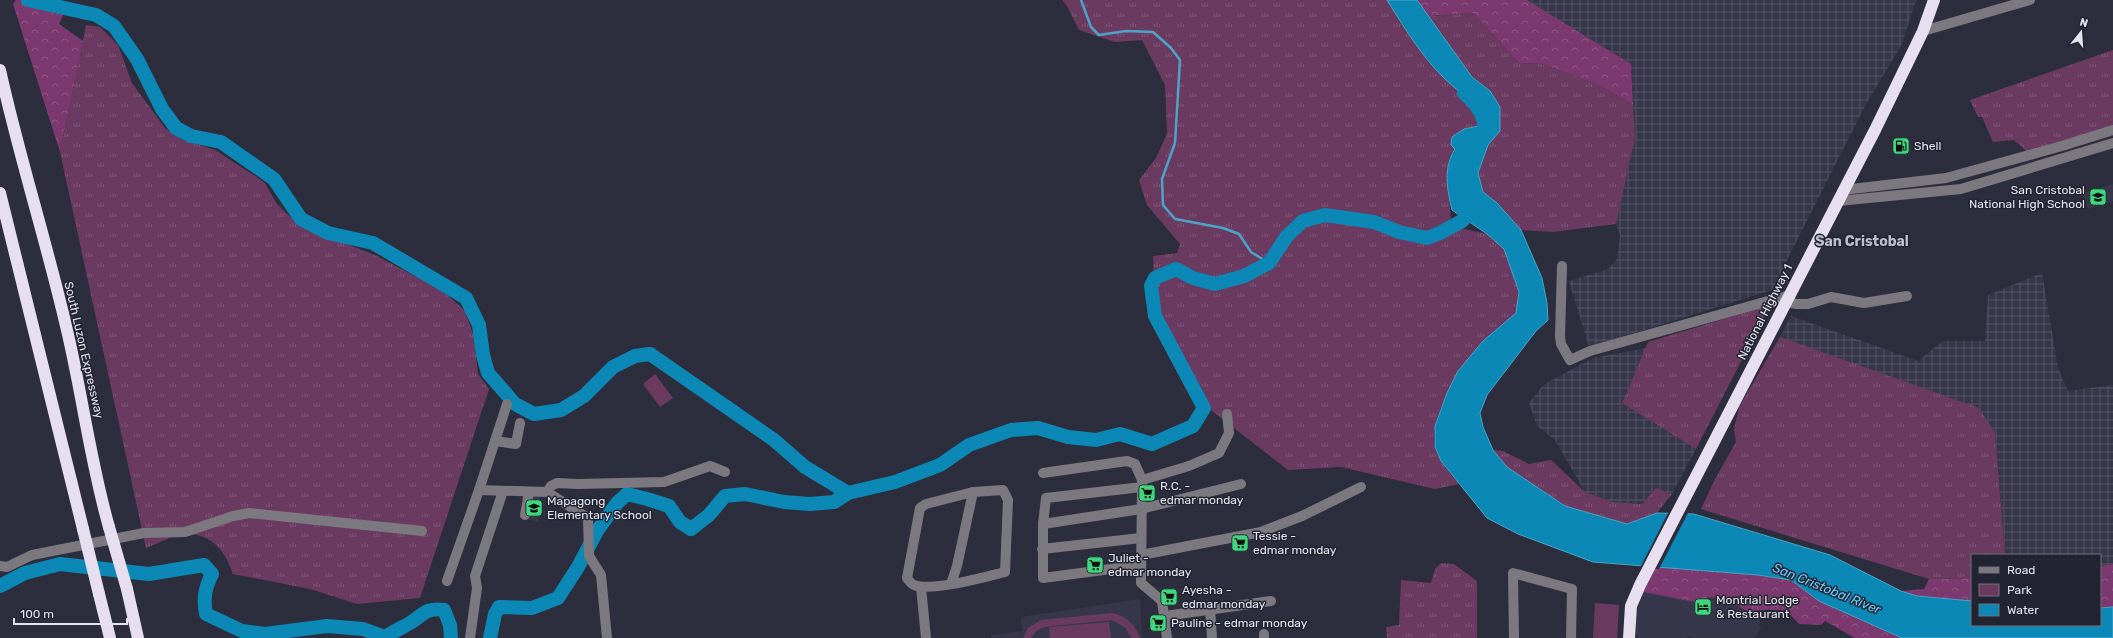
<svg xmlns="http://www.w3.org/2000/svg" width="2113" height="638" font-family="Rubik,sans-serif">
<style>
.built{fill:#37374b}
.industrial{fill:url(#industrial-grid)}
.grass{fill:url(#grass-tufts);fill-rule:evenodd}
.forest{fill:url(#forest-crowns)}
.green{fill:#6b3a61}
.water{fill:#0b88b5;stroke:#4ca4c6}
.pier{fill:#2d2e3d}
.lines{fill:none;stroke-linecap:round;stroke-linejoin:round}
.stream{stroke:#4ca4c6;stroke-width:2.5}
.river{stroke:#0b88b5;stroke-width:14}
.minor{stroke:#7c7880;stroke-width:10}
.highway{stroke:#e7def0;stroke-width:12}
.highway-bridge{stroke:#e7def0;stroke-width:12}
.labels{text-anchor:middle;stroke-width:3;stroke-linejoin:round;paint-order:stroke}
.poi-label{font-size:12px;fill:#e3e4ee;stroke:#232432;text-anchor:start}
.street-label{font-size:12px;fill:#e3e4ee;stroke:#232432}
.water-label{font-size:13px;font-style:italic;fill:#68ceff;stroke:#232432}
.quarter-label{font-size:14px;font-weight:bold;fill:#bcbdd1;stroke:#232432}
</style>
<defs>
<pattern id="industrial-grid" width="8" height="8" patternUnits="userSpaceOnUse"><rect width="8" height="8" fill="#37374b"/><path d="M0 4h8M4 0v8" fill="none" stroke="#545465"/></pattern>
<pattern id="grass-tufts" width="24" height="20" patternUnits="userSpaceOnUse"><rect width="24" height="20" fill="#6b3a61"/><path d="M3 7l-1-3M5 7V3M7 7l1-3M15 17l-1-3M17 17v-4M19 17l1-3" fill="none" stroke="#805678"/></pattern>
<pattern id="forest-crowns" width="20" height="18" patternUnits="userSpaceOnUse"><rect width="20" height="18" fill="#7c396f"/><path d="M2 6a3 3 0 1 1 6 0M12 15a3 3 0 1 1 6 0" fill="none" stroke="#8e5684"/></pattern>
</defs>
<rect width="100%" height="100%" fill="#2d2e3d"/>
<g class="built">
<path d="M2113 184V201L2088 209 2082 193Z"/>
<path d="M530 495 540 497 538 522 526 519Z"/>
<path d="M1644 587 1772 593 1759 625 1761 628 1754 638H1692L1689 636 1685 638H1637L1635 620Z"/>
<path d="M1140 599 1142 638H991V635L1022 631 1021 617Z"/>
</g>
<g class="industrial">
<path d="M1527 0H1916L1902 44 1865 106 1772 290 1589 347 1569 281 1608 269 1617 259 1620 236 1616 224 1635 138 1631 64Z"/>
<path d="M2042 273 2058 368 2068 391 2113 385V564L2100 566V555H2005L1995 433 1780 337 1791 316 1918 361 1943 341H1985L1988 295Z"/>
<path d="M1646 348 1622 403 1696 449 1672 494 1656 488 1642 504 1613 502 1585 492 1555 440 1537 426 1529 403 1543 385 1593 358Z"/>
</g>
<g class="grass">
<path d="M1062 0H1387C1406 31 1425 63 1454 87 1465 96 1480 105 1484 119L1479 126 1464 129C1460 139 1454 148 1450 157 1443 174 1452 207 1451 226L1487 234 1504 249 1519 292 1516 313C1506 322 1493 331 1484 341 1464 361 1426 420 1435 449 1440 462 1450 473 1459 484L1435 489 1341 467 1288 470 1212 411 1194 389 1155 316 1153 256 1177 253 1180 244 1147 205 1139 180 1156 158 1167 134 1165 85 1142 40 1115 42 1079 30 1067 6ZM1300 224H1301L1272 259 1287 236Z"/>
<path d="M1473 13 1519 63 1542 64 1599 85 1633 105 1635 138 1616 224 1553 232 1521 230 1497 203 1483 192 1478 173 1488 145 1500 131 1490 91 1472 77 1428 16Z"/>
<path d="M86 25 100 27 118 45 132 83 165 128 181 139 215 150 264 182 277 204 298 224 377 256 443 291 465 311 474 337 478 374 489 389 420 598 357 604 310 589 233 574C225 551 212 533 184 534 173 535 157 544 146 548L60 152Z"/>
<path d="M2113 50V128L2030 154 2014 140 1993 142 1982 117H1978L1970 100Z"/>
<path d="M1770 305 1696 449 1622 403 1648 342Z"/>
<path d="M1780 337 1979 408 1995 433 2005 555H1972V578L1929 579 1701 509 1715 479 1736 442 1734 430 1739 407Z"/>
<path d="M1493 450 1503 451 1529 464 1551 460 1585 492 1613 502 1642 504 1656 488 1672 494 1657 513 1627 524 1565 506 1507 467Z"/>
<path d="M1441 563 1454 564 1477 581V638H1387L1386 627 1399 625 1401 580 1431 583 1435 569Z"/>
</g>
<g class="forest">
<path d="M16 0H53L58 3 64 13 59 24 83 41 60 152 13 4Z"/>
<path d="M1417 0H1527L1631 64 1633 105 1599 85 1542 64 1519 63 1473 13 1428 16Z"/>
<path d="M2113 564V607L2100 608V566Z"/>
<path d="M1656 567 1758 575 1791 580 1819 601 1901 638H1855L1825 621 1821 625 1799 624 1786 610C1771 612 1765 606 1750 614 1734 602 1728 599 1707 597L1705 604 1643 592Z"/>
<path d="M1972 578V601L1917 596 1901 591 1924 589 1929 579Z"/>
</g>
<g class="green">
<path d="M655 374 673 398 660 407 643 384Z"/>
<path d="M1595 603 1619 605 1617 638H1593Z"/>
<path d="M1112 613C1127 616 1134 624 1140 638H1131L1126 628 1112 620 1044 627 1036 631 1031 638H1023L1028 628 1041 620Z"/>
<path d="M1109 622 1111 638H1050L1049 627Z"/>
</g>
<path class="water" d="M1387 0H1417L1472 77 1490 91 1500 107V131L1488 145 1478 173 1483 192 1497 203 1521 230 1542 278 1547 303 1548 320 1536 331 1487 395 1480 413 1483 427 1493 450 1507 467 1565 506 1627 524 1657 513 1694 514 1830 555 1901 591 1917 596 1972 601V625H2100V608L2113 607V638H1902L1819 601 1791 580 1758 575 1593 562 1518 534 1487 518 1441 461 1435 447V426L1447 393 1458 371 1483 341 1516 313 1519 292 1504 249 1487 234 1452 210C1447 190 1443 167 1455 149L1451 145 1452 137 1464 129 1479 126 1484 119C1480 105 1467 98 1455 88 1426 64 1407 32 1387 0Z"/>
<path class="pier" d="M1669 511H1689L1659 569 1640 568Z"/>
<g class="lines">
<path class="stream" d="M1081 0 1091 27 1099 35 1126 31 1153 32 1171 48 1180 60 1175 143 1162 179 1163 205 1175 219 1223 228 1239 234 1251 252 1269 263"/>
<g class="river">
<path d="M28 0 96 15 114 26 137 59 162 109 176 128 191 136 221 142 274 179 301 219 328 233 373 243 466 298 479 325 483 355 488 373 515 404 534 414 561 410 584 396 613 367 635 356 650 354 774 440 805 467 848 493"/>
<path d="M1464 93C1476 103 1492 123 1480 138"/>
<path d="M0 586 25 573 60 564 149 574 204 565 212 574C205 588 203 599 206 614L242 631 265 634 327 626 363 629 385 637C393 632 401 628 410 623 423 615 426 607 444 610L450 625 451 638"/>
<path d="M490 638 495 614 499 607 532 608 558 598 578 567 597 531 617 503 627 494 647 499 669 506 680 522 691 529 709 515 725 496 745 494 784 502 810 504 834 502 848 493 895 482 940 465 969 445 1011 430 1038 428 1068 437 1096 440 1120 434 1152 444 1193 426 1204 408 1155 316 1151 286 1155 278 1176 269 1193 278 1215 284 1244 276 1269 263 1287 236 1303 221 1325 215 1374 222 1399 232 1427 238 1440 233 1462 221 1470 213"/>
</g>
<g class="minor">
<path d="M1923 31 2030 0"/>
<path d="M1843 190 1946 178 2062 146 2113 130"/>
<path d="M1838 201 1961 189 2113 143"/>
<path d="M1562 266 1560 336 1561 344 1570 360 1590 351 1790 295"/>
<path d="M1786 302 1797 304H1808L1831 297 1864 303 1907 296"/>
<path d="M495 441 516 444 520 423"/>
<path d="M1043 473 1127 461 1135 464 1142 480V487L1141 583 1162 601 1167 638"/>
<path d="M1142 480 1189 466 1219 453 1229 433 1227 414"/>
<path d="M479 490 547 492 588 518 589 556 601 575 607 638"/>
<path d="M1003 490 1008 500 1005 572C984 577 932 592 914 585 911 584 909 581 907 578L920 508 926 504 973 492Z"/>
<path d="M547 492 551 486 557 483 578 484 664 482 710 466 725 472"/>
<path d="M525 515 529 492"/>
<path d="M1043 524 1141 509 1241 484"/>
<path d="M1042 549 1141 538"/>
<path d="M1141 555 1261 532 1302 516 1361 487"/>
<path d="M1141 565 1043 578V524L1046 498 1142 487"/>
<path d="M0 566 7 567 32 555 144 533 185 532 233 516 249 513 422 531"/>
<path d="M447 581 479 490 507 404"/>
<path d="M951 584 957 566 973 492"/>
<path d="M921 587 926 638"/>
<path d="M1210 609 1212 638"/>
<path d="M1165 616 1271 601"/>
<path d="M1264 634V638"/>
<path d="M470 638 477 588 475 576 503 491"/>
<path d="M1514 638 1513 573 1572 589 1571 638"/>
</g>
<g class="highway">
<path d="M0 70C19 156 46 240 66 326 82 392 90 461 109 527"/>
<path d="M0 193 83 529"/>
<path d="M127 589 138 638"/>
<path d="M99 594 110 638"/>
<path d="M1629 638 1631 606 1640 585 1875 130 1923 31 1934 0"/>
</g>
<g class="highway-bridge">
<path d="M109 527 127 589"/>
<path d="M83 529 99 594"/>
</g>
</g>
<defs>
<symbol id="fuel-square" viewBox="-11 -11 22 22"><rect x="-9" y="-9" width="18" height="18" rx="4" fill="#3ed77d" stroke="#232432"/><path d="M-5.5-6h7V0h2V4h1.3V-2.5L3-4.5l.8-.8L6-3V5H2.5V1h-1V6h-7ZM-4.2-4.7v3.2H.2V-4.7Z" fill="#111"/></symbol>
<symbol id="school-square" viewBox="-11 -11 22 22"><rect x="-9" y="-9" width="18" height="18" rx="4" fill="#3ed77d" stroke="#232432"/><path d="M0-5L7-2L0 1L-7-2ZM-4 1L0 2.5L4 1V4Q0 6-4 4Z" fill="#111"/></symbol>
<symbol id="supermarket-square" viewBox="-11 -11 22 22"><rect x="-9" y="-9" width="18" height="18" rx="4" fill="#3ed77d" stroke="#232432"/><path d="M-6-5.5h2.5l.6 2H6L4.5 2H-2.5L-4.4-4H-6ZM-1.5 3.2a1.3 1.3 0 1 0 .1 0ZM3 3.2a1.3 1.3 0 1 0 .1 0Z" fill="#111"/></symbol>
<symbol id="hotel-square" viewBox="-11 -11 22 22"><rect x="-9" y="-9" width="18" height="18" rx="4" fill="#3ed77d" stroke="#232432"/><path d="M-6-4.5h1.5V1H6V5H4.5V3h-9V5H-6ZM-4 0a1.8 1.8 0 1 1 3.6 0ZM.5 0V-2.5h3Q6-2.5 6 0Z" fill="#111"/></symbol>
</defs>
<g fill-rule="evenodd">
<use href="#fuel-square" x="1891" y="136" width="20" height="20"/>
<use href="#school-square" x="2088" y="187" width="20" height="20"/>
<use href="#supermarket-square" x="1137" y="483" width="20" height="20"/>
<use href="#school-square" x="524" y="498" width="20" height="20"/>
<use href="#supermarket-square" x="1230" y="533" width="20" height="20"/>
<use href="#supermarket-square" x="1085" y="555" width="20" height="20"/>
<use href="#supermarket-square" x="1159" y="587" width="20" height="20"/>
<use href="#hotel-square" x="1693" y="597" width="20" height="20"/>
<use href="#supermarket-square" x="1148" y="613" width="20" height="20"/>
</g>
<g class="labels">
<g class="poi-label">
<text x="1914" y="150">Shell</text>
<text x="2085" y="194" text-anchor="end">San Cristobal<tspan x="2085" dy="14">National High School</tspan></text>
<text x="1160" y="490">R.C. -<tspan x="1160" dy="14">edmar monday</tspan></text>
<text x="547" y="505">Mapagong<tspan x="547" dy="14">Elementary School</tspan></text>
<text x="1253" y="540">Tessie -<tspan x="1253" dy="14">edmar monday</tspan></text>
<text x="1108" y="562">Juliet -<tspan x="1108" dy="14">edmar monday</tspan></text>
<text x="1182" y="594">Ayesha -<tspan x="1182" dy="14">edmar monday</tspan></text>
<text x="1716" y="604">Montrial Lodge<tspan x="1716" dy="14">&amp; Restaurant</tspan></text>
<text x="1171" y="627">Pauline - edmar monday</text>
</g>
<g class="street-label">
<text transform="translate(1765 312) rotate(-63)" y="4">National Highway 1</text>
<text transform="translate(84 350) rotate(77)" y="4">South Luzon Expressway</text>
</g>
<g class="water-label">
<text transform="translate(1827 588) rotate(22)" y="5">San Cristobal River</text>
</g>
<g class="quarter-label">
<text x="1862" y="246">San Cristobal</text>
</g>
</g>
<rect x="1971" y="554" width="130" height="72" fill="#232432" stroke="#70717d"/>
<rect x="1979" y="567" width="20" height="6" fill="#7c7880" stroke="#70717d"/>
<text x="2007" y="574" font-size="12" fill="#e3e4ee">Road</text>
<rect x="1979" y="584" width="20" height="12" fill="#6b3a61" stroke="#70717d"/>
<text x="2007" y="594" font-size="12" fill="#e3e4ee">Park</text>
<rect x="1979" y="604" width="20" height="12" fill="#0b88b5" stroke="#70717d"/>
<text x="2007" y="614" font-size="12" fill="#e3e4ee">Water</text>
<g transform="translate(2081 32) rotate(17)" stroke="#232432" stroke-width="3" paint-order="stroke">
<path d="M0-3L7 15L0 10L-7 15Z" fill="#e3e4ee"/>
<text y="-6" font-size="11" font-weight="bold" text-anchor="middle" fill="#e3e4ee">N</text>
</g>
<path d="M14 618v6h113v-6" fill="none" stroke="#e3e4ee" stroke-width="2"/>
<text x="20" y="618" font-size="12" fill="#e3e4ee" stroke="#232432" stroke-width="3" paint-order="stroke">100 m</text>
</svg>
